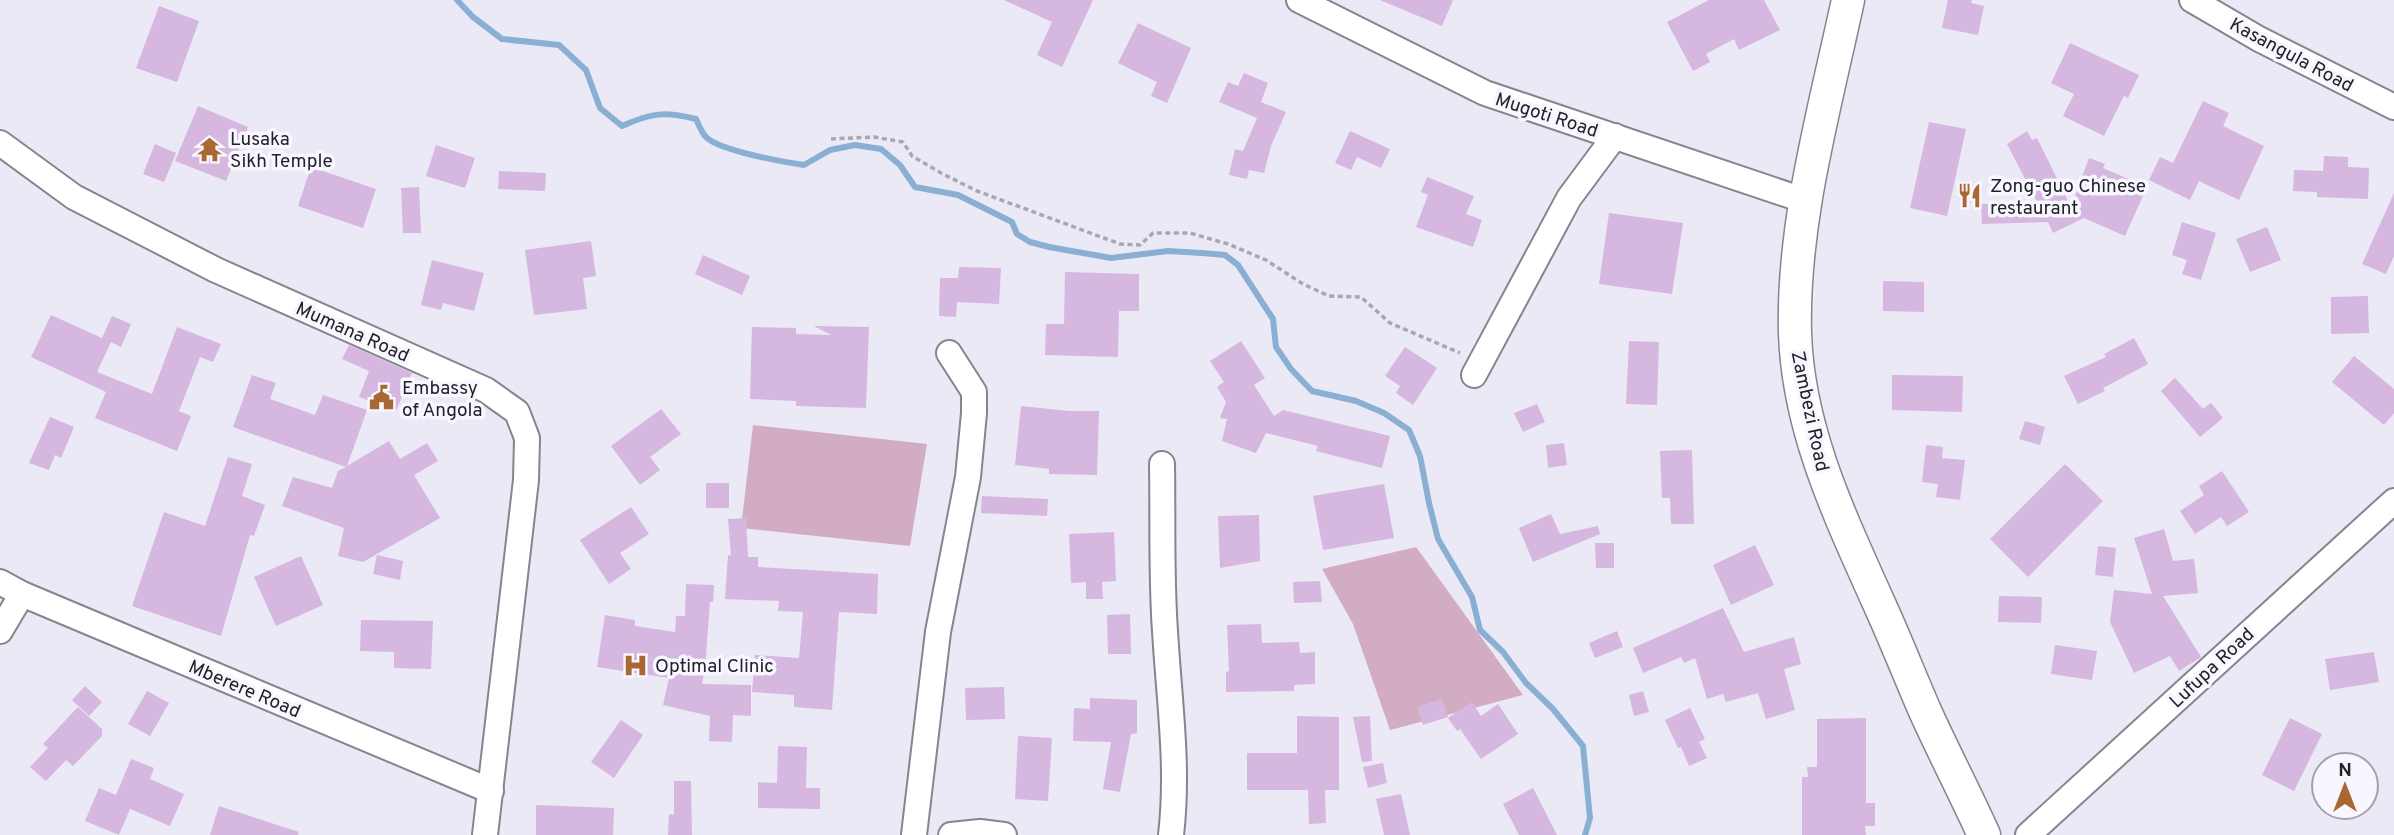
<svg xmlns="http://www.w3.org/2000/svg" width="2394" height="835" font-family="Overpass,sans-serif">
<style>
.green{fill:#d2acc2}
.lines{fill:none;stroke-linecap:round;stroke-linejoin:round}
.stream{stroke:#89b0d3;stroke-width:6}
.building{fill:#d6b7df}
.minor-casing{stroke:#86848f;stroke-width:28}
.major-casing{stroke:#86848f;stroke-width:35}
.path{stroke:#a8a6b1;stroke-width:3.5;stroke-dasharray:5 3.5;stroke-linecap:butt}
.minor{stroke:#fff;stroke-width:24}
.major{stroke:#fff;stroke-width:32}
.labels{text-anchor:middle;stroke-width:7;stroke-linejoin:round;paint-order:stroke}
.street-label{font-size:19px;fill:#232227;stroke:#f8f7ff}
.poi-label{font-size:19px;fill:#232227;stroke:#f8f7ff;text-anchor:start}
</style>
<rect width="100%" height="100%" fill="#ebe9f6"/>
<g class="green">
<path d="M753 425 927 444 910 546 741 528Z"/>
<path d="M1416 547 1523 695 1390 730 1353 624 1322 569Z"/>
</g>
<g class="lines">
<path class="stream" d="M457 0 473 17 502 39 559 45 586 70 600 108 622 126C651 113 664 111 696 119 699 125 702 134 707 138 722 151 783 162 804 165L830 150 855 145 881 149 900 165 915 187 958 195 1012 222 1017 234 1030 242 1049 247 1111 258 1168 251 1202 253 1225 255 1238 265 1273 319 1276 347 1291 369 1312 391 1356 401 1384 413 1409 430 1420 456 1429 503 1438 539 1472 597 1480 630 1503 652 1526 683 1553 709 1583 746 1590 818 1585 835"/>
</g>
<g class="building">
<path d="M1004 0H1093L1062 67 1037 55 1052 22Z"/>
<path d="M1380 0H1453L1442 26Z"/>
<path d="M1709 0H1764L1780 30 1739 50 1734 39 1706 54 1710 62 1693 71 1667 22Z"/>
<path d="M1948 0H1972L1971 3 1984 6 1978 35 1942 28Z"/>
<path d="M159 6 199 21 177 82 136 68Z"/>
<path d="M1138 23 1191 48 1167 103 1151 96 1157 82 1118 63Z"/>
<path d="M2070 43 2139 75 2128 98 2124 96 2104 136 2063 116 2074 94 2051 83Z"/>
<path d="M1244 73 1268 83 1261 102 1286 112 1271 146 1264 173 1249 170 1247 179 1229 175 1235 149 1243 151 1257 118 1219 102 1228 82 1238 86Z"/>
<path d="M2203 101 2229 113 2223 126 2264 146 2239 200 2199 181 2190 200 2149 180 2160 157 2173 163Z"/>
<path d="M198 106 248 127 226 181 175 161Z"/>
<path d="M1929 122 1966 129 1947 216 1910 208Z"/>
<path d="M1350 131 1390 149 1381 168 1357 157 1351 170 1335 163Z"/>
<path d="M2027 131 2032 140 2037 138 2071 207 2089 158 2105 164 2103 168 2147 187 2125 236 2084 218 2053 233 2048 222 1982 224 1981 204 2037 202 2007 144Z"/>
<path d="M155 144 176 153 164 182 143 174Z"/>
<path d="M436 145 475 158 465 188 426 176Z"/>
<path d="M2324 156 2348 157V167L2369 168 2368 199 2317 197V192L2293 191 2294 170 2323 171Z"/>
<path d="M311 167 376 189 363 228 298 206Z"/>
<path d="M499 171 546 173 545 191 498 189Z"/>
<path d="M1427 177 1474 196 1466 214 1482 220 1473 247 1416 227 1428 195 1421 192Z"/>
<path d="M419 187 421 233H403L401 188Z"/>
<path d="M2394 193V256L2386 274 2362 264Z"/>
<path d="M1609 213 1683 223 1672 294 1599 284Z"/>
<path d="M2182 222 2216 233 2201 280 2182 274 2187 260 2172 255Z"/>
<path d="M2267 227 2281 260 2250 272 2236 239Z"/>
<path d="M591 241 596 276 583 278 587 309 534 315 525 250Z"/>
<path d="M703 255 750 276 742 295 695 274Z"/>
<path d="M432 260 484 273 474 311 443 303 441 310 421 305Z"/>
<path d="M959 267 1001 268 999 304 957 302 956 317 939 316 940 278H958Z"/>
<path d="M1065 272 1139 274V311H1119L1118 357 1045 355 1046 324H1064Z"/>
<path d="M1883 281 1924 282V312L1883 311Z"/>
<path d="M2368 296 2369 333 2331 334V297Z"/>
<path d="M51 315 102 338 112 316 131 324 121 347 111 342 97 372 152 394 177 327 221 344 213 362 200 357 179 411 191 416 177 451 95 418 106 392 31 357Z"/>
<path d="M814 326 869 327 866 408 796 406V401L750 399 752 327 796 328V334L831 335Z"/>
<path d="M2134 338 2148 364 2103 388 2105 391 2078 404 2064 376 2106 357 2104 354Z"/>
<path d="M1241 341 1265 378 1254 385 1274 416 1283 410 1390 436 1382 468 1316 451 1318 446 1266 433 1256 453 1222 441 1227 419 1220 418 1226 402 1217 387 1224 382 1210 361Z"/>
<path d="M1629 341 1659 342 1657 405 1626 404Z"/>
<path d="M349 345 412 373 396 411 359 397 369 371 342 359Z"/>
<path d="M1405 347 1437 368 1413 405 1396 393 1400 386 1385 376Z"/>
<path d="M2354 356 2394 389V413L2384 425 2332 382Z"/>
<path d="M252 375 276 383 270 399 315 415 323 395 367 410 347 466 389 441 400 459 427 443 438 461 414 475 440 518 363 562 338 556 344 528 282 506 293 477 332 488 338 471 346 467 233 427Z"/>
<path d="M1892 375 1963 376 1962 412 1892 410Z"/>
<path d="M2175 378 2203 409 2211 403 2223 418 2200 437 2161 391Z"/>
<path d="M1537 404 1545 422 1523 432 1514 413Z"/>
<path d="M1021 406 1069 411H1099L1097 475 1049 474V469L1015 465Z"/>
<path d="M661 409 681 434 650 457 660 470 640 485 611 446Z"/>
<path d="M50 417 74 427 61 458 55 455 49 470 29 463Z"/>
<path d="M2025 421 2045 427 2040 445 2019 439Z"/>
<path d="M1564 443 1567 465 1548 468 1546 445Z"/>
<path d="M1926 445 1943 447 1942 458 1965 460 1960 500 1936 497 1938 484 1922 482Z"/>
<path d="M1692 450 1694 524H1671L1670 498H1662L1660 451Z"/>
<path d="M228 457 252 464 242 496 265 505 254 536 250 535 221 636 132 606 164 512 205 526Z"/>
<path d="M2065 464 2103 501 2028 577 1990 539Z"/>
<path d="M2222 471 2249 512 2227 526 2221 517 2195 534 2180 511 2204 495 2199 486Z"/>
<rect x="706" y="483" width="23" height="25"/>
<path d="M1384 484 1394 538 1323 550 1313 496Z"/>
<path d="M982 496 1048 499 1047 516 981 513Z"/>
<path d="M631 507 649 534 620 553 631 569 609 584 580 540Z"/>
<path d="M1551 514 1560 534 1598 526 1600 534 1533 562 1519 528Z"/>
<path d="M1259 515 1260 561 1220 568 1218 516Z"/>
<path d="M746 518 748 557H758V567L878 574 877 614 839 612 832 710 794 707V695L752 692 755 655 799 658 803 612 778 611 779 601 725 599 728 555 731 556 728 519Z"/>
<path d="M2164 529 2173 561 2194 559 2198 593 2163 596 2201 657 2179 671 2170 656 2134 673 2110 622 2114 590 2152 594 2134 538Z"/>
<path d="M1114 532 1116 581 1102 582 1103 599H1086V582L1071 583 1069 534Z"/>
<path d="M1595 543H1614V568H1596Z"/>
<path d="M1755 545 1774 585 1731 605 1713 565Z"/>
<path d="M2098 546 2116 548 2113 577 2095 575Z"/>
<path d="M377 555 403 561 400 580 373 574Z"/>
<path d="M301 556 323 605 276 626 254 577Z"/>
<path d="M1320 581 1322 602 1294 603 1293 582Z"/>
<path d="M686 584 714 585 713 602H710L705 668 702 684 751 685V716L733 715 732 742 709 741 710 716 663 705 669 678 597 667 605 615 635 620V626L675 632 676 616H685Z"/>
<path d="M1999 596 2042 597 2041 623 1998 622Z"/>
<path d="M1723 608 1744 652 1794 637 1801 664 1784 669 1795 710 1766 719 1758 693 1726 702 1723 694 1707 699 1695 658 1684 663 1681 657 1643 673 1633 648Z"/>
<path d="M1130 614 1131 654H1108L1107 615Z"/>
<path d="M361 620 433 621 431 669 394 668V652L360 651Z"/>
<path d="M1261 624 1262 643 1299 642 1300 653 1315 652V684L1294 685V691L1226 692V672L1229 671 1227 625Z"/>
<path d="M1617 631 1623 647 1595 658 1589 643Z"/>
<path d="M2055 645 2097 651 2092 680 2051 674Z"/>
<path d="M2374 652 2379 682 2330 690 2325 659Z"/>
<path d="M85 686 102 702 89 716 72 700Z"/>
<path d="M1004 687 1005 719 966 720 965 688Z"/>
<path d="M147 691 169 703 150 736 128 724Z"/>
<path d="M1643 691 1649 712 1634 716 1629 695Z"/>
<path d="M1090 698 1137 700V733L1131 734 1120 792 1103 789 1111 742 1073 741 1074 708 1090 709Z"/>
<path d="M1442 699 1448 717 1423 725 1417 707Z"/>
<path d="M1472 702 1481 716 1498 704 1518 734 1481 759 1460 729 1457 731 1448 718Z"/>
<path d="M78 707 102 729V736L73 766 66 760 46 781 30 767 48 748 43 744Z"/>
<path d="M1690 708 1705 739 1699 742 1707 758 1689 766 1681 747 1678 748 1665 720Z"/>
<path d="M1297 716 1339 717V790H1325L1326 823 1309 824 1308 790H1247V753H1297Z"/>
<path d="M1370 716 1372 761 1362 762 1353 717Z"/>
<path d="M1866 718V803H1875V826H1865L1866 835H1802V777H1808L1807 767H1817V719Z"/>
<path d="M2290 718 2322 734 2294 791 2262 775Z"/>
<path d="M621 720 643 735 614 778 591 762Z"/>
<path d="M1018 736 1052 738 1048 801 1015 799Z"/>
<path d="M778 746 807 747 806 788H820V809L758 808V782L777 783Z"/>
<path d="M131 759 154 768 150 779 184 794 170 826 130 809 119 835 85 821 99 788 116 795Z"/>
<path d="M1383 763 1387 783 1368 788 1363 767Z"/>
<path d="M674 781H691L692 835H668L669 814 674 815Z"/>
<path d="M1533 788 1557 835H1519L1503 804Z"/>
<path d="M1401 794 1410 835H1384L1376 799Z"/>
<path d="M536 805 614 808 613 835H536Z"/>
<path d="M219 806 299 832 298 835H210Z"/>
</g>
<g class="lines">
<defs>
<g id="minor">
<path d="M1299 0 1485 93 1806 201"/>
<path d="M2192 0 2259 39 2394 107"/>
<path d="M0 143 74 197 216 270 486 390 517 412 527 438 526 480 485 835"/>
<path d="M1474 375 1569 198 1615 136"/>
<path d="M1162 464C1163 520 1161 576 1165 631 1169 700 1179 766 1171 835"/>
<path d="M0 582 22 594 491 791"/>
<path d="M0 631 22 594"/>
<path d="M914 835 938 632 968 477 974 413V392L949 353"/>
<path d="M951 835 980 832 1004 835"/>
<path d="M2028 835 2394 501"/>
</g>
<path id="major" d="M1848 0C1825 108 1792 223 1795 333 1798 429 1839 514 1877 599 1894 636 1909 674 1925 711 1944 753 1965 793 1984 835"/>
</defs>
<use href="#minor" class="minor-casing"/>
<use href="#major" class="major-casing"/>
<path class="path" d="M831 139 874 137 903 142 912 156 941 173 977 191 1120 244 1140 245 1153 233H1190L1228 244 1266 260 1303 284 1329 296 1361 297 1390 323 1460 353"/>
<use href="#minor" class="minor"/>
<use href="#major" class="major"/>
</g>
<defs>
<symbol id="temple-bare" viewBox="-9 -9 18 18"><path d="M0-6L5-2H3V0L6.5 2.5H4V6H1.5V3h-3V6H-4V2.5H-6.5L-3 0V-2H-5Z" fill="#a96833" stroke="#f8f7ff" stroke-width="2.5" paint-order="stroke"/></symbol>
<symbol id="restaurant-bare" viewBox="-9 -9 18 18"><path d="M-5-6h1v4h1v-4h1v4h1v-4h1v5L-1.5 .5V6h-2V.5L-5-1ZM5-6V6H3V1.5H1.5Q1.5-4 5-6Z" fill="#a96833" stroke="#f8f7ff" stroke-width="2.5" paint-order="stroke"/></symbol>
<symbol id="civic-bare" viewBox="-9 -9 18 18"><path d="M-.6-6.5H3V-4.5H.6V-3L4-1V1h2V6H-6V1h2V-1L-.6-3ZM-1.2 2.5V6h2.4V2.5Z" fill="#a96833" stroke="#f8f7ff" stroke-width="2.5" paint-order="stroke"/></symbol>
<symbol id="hospital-bare" viewBox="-9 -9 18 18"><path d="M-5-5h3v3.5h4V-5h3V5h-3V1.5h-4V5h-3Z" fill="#a96833" stroke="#f8f7ff" stroke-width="2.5" paint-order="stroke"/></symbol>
</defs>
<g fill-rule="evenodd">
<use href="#temple-bare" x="192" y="132" width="35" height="35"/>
<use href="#restaurant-bare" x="1952" y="178" width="35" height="35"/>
<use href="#civic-bare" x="364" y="380" width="35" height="35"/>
<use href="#hospital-bare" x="618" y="648" width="35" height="35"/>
</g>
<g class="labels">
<g class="street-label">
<text transform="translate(2292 54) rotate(28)" y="7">Kasangula Road</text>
<text transform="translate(1547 114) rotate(18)" y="7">Mugoti Road</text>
<text transform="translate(353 331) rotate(24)" y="7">Mumana Road</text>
<text transform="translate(1811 411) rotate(78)" y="7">Zambezi Road</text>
<text transform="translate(2211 667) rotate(-43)" y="7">Lufupa Road</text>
<text transform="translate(245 688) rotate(23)" y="7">Mberere Road</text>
</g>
<g class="poi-label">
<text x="230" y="145">Lusaka<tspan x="230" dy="22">Sikh Temple</tspan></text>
<text x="1990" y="192">Zong-guo Chinese<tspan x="1990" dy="22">restaurant</tspan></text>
<text x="402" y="394">Embassy<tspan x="402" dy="22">of Angola</tspan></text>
<text x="655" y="672">Optimal Clinic</text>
</g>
</g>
<g transform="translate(2345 786)"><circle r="33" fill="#f8f7ff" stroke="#a3a2a9" stroke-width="2"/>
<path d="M0-5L12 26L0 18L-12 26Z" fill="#a96833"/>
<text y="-10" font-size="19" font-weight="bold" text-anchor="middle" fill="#232227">N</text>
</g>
</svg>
